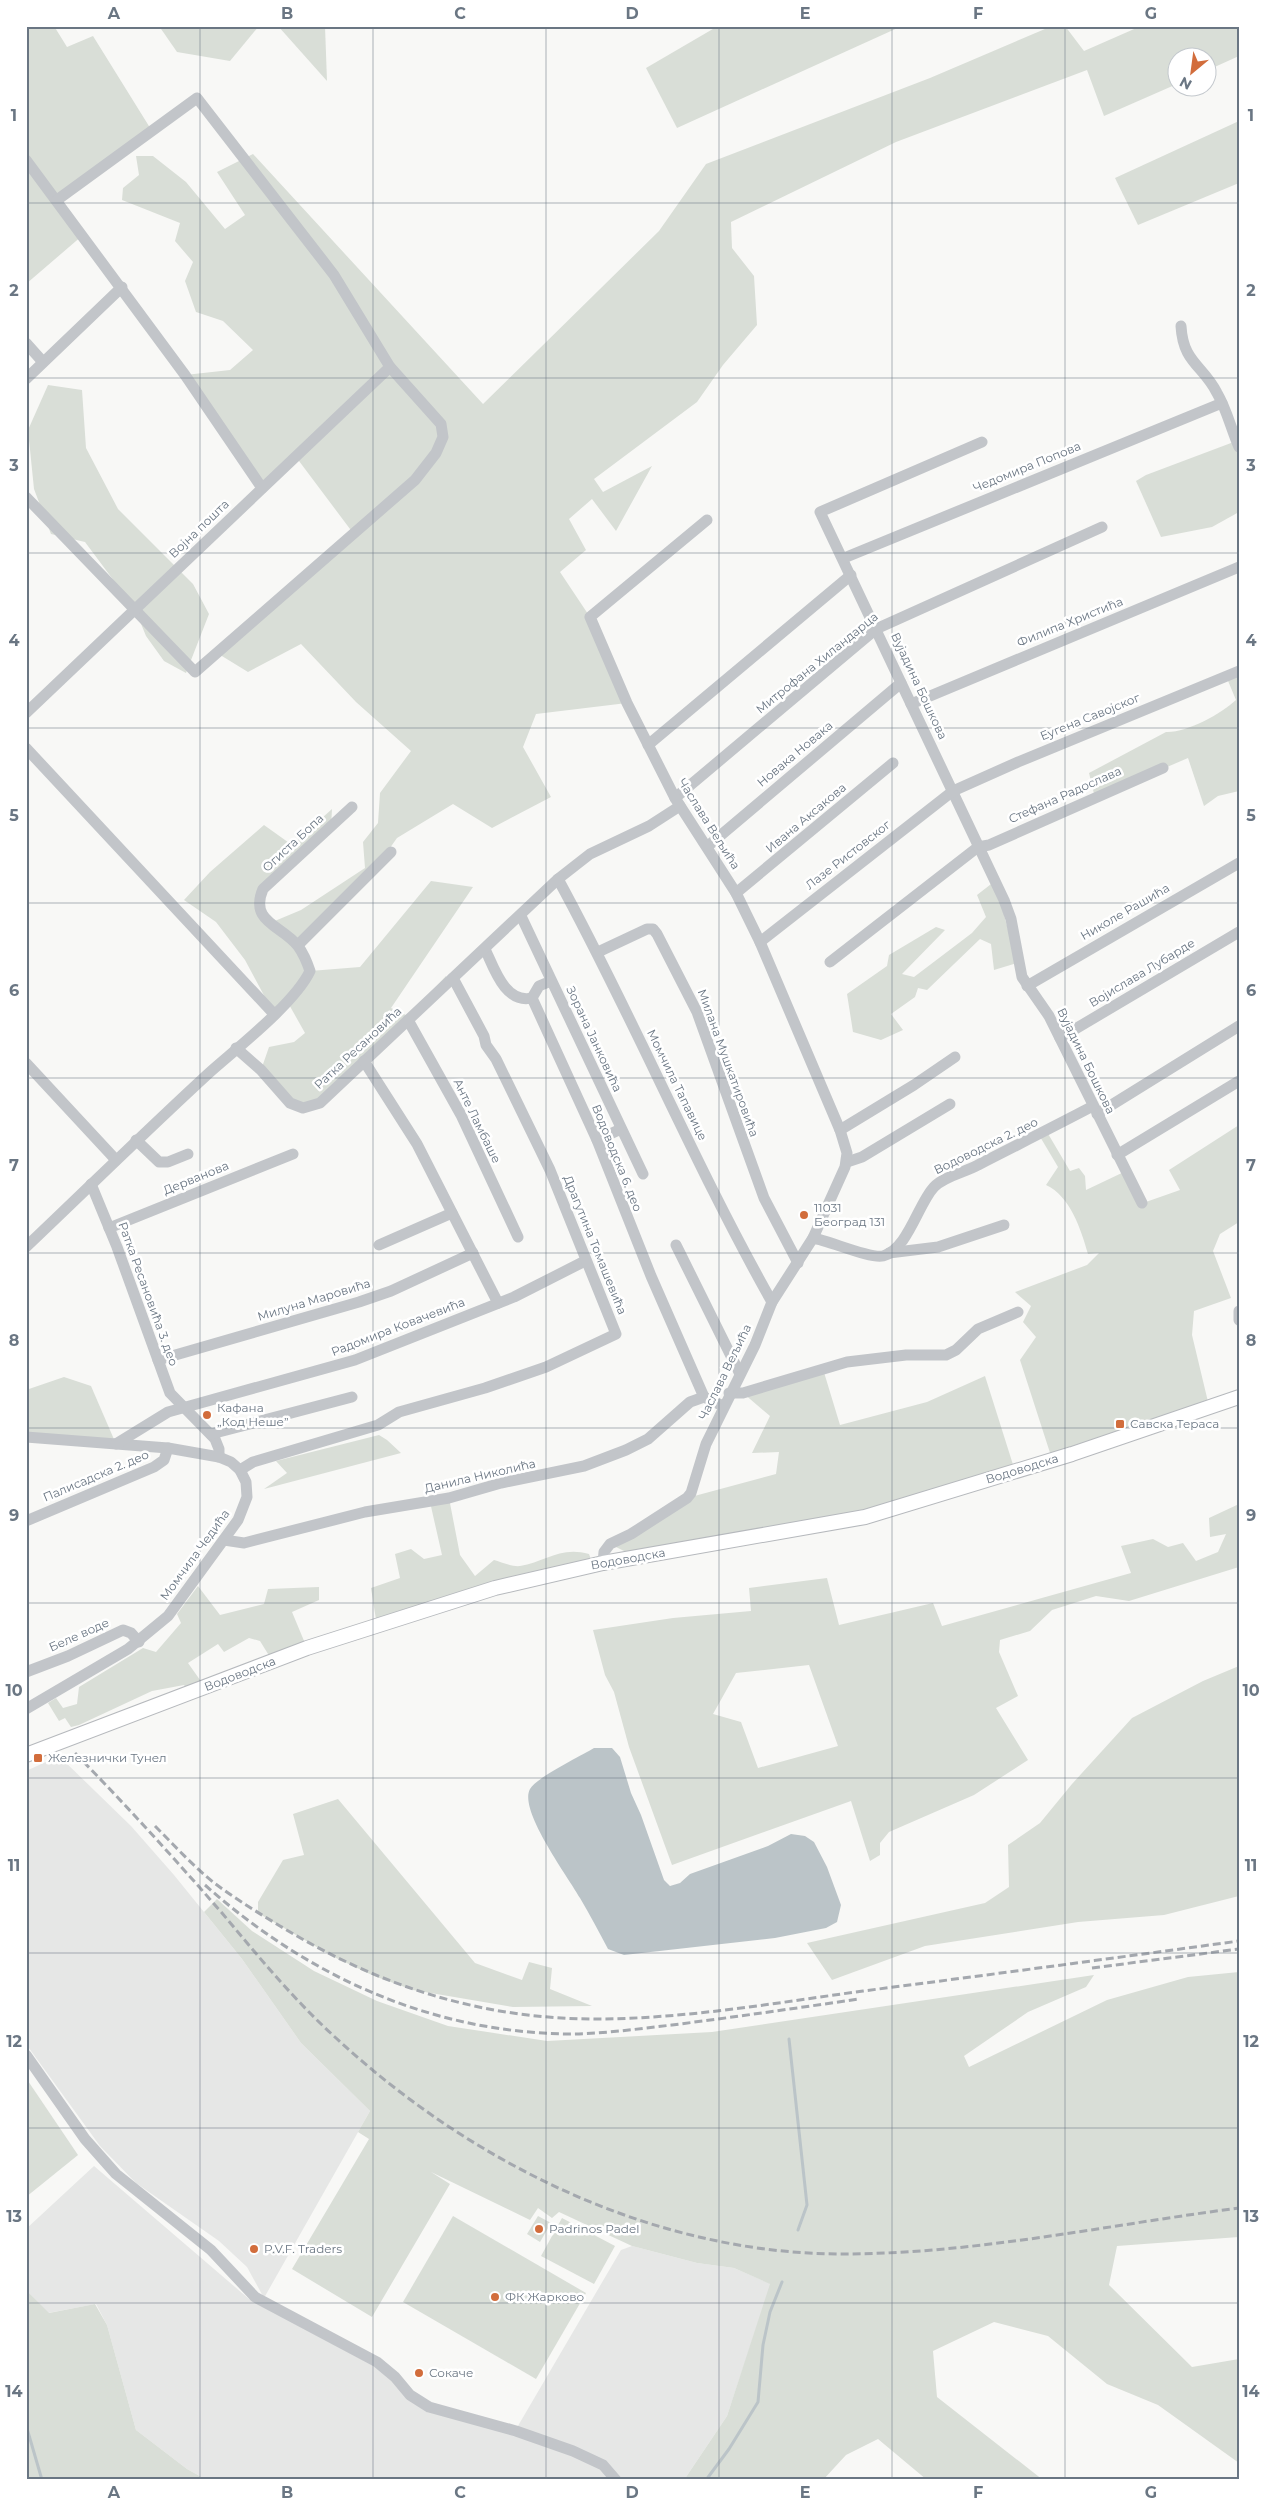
<svg xmlns="http://www.w3.org/2000/svg" width="1265" height="2506" font-family="Montserrat,sans-serif">
<style>
.built{fill:#e6e7e6}
.green{fill:#d9ded7;fill-rule:evenodd}
.water{fill:#bbc4c8}
.lines{fill:none;stroke-linecap:round;stroke-linejoin:round}
.stream{stroke:#bbc4c8;stroke-width:3}
.major-casing{stroke:#b6b9bd;stroke-width:16}
.minor{stroke:#c2c5c9;stroke-width:11}
.major{stroke:#fff;stroke-width:14}
.rail{stroke:#a4a8ae;stroke-width:3;stroke-dasharray:8 4;stroke-linecap:butt}
.grid{fill:none;stroke:#6a7683;stroke-width:1;stroke-opacity:0.55}
.poi-dot{fill:#d26d3c;stroke:#fff;stroke-width:2}
.labels{text-anchor:middle;stroke-width:5;stroke-linejoin:round;paint-order:stroke}
.street-label{font-size:12px;fill:#6a7683;stroke:#fff}
.poi-label{font-size:12px;fill:#6a7683;stroke:#fff;text-anchor:start}
.neatline{fill:none;stroke:#6a7683;stroke-width:2}
.grid-label{font-size:16px;text-anchor:middle;font-weight:bold;fill:#6a7683}
</style>
<rect width="100%" height="100%" fill="#f8f8f6"/>
<g class="built">
<path d="M59 1756 131 1826 174 1875 242 1959 301 2043 370 2111 264 2298 247 2267 219 2241 136 2183 100 2146 26 2044V1771Z"/>
<path d="M94 2166 249 2299 372 2365 439 2414 515 2431 621 2250 632 2246 697 2263 734 2268 771 2284 727 2416 684 2480H207L187 2469 136 2430 107 2325 96 2304 48 2313 26 2290V2229Z"/>
</g>
<g class="green">
<path d="M26 26H54L67 47 93 36 152 131 57 200 83 235 26 284Z"/>
<path d="M159 26H259L230 61 177 52Z"/>
<path d="M278 26H325L327 81Z"/>
<path d="M718 26H902L677 128 646 68Z"/>
<path d="M1052 26H1065L1084 51 1141 26H1239V56L1208 70V58H1178L1177 84 1104 116 1087 70 896 142 731 222 732 248 754 276 757 325 723 365 697 402 594 479 603 492 652 466 616 531 592 499 569 519 586 550 560 572 590 617 627 703 536 714 523 747 551 797 492 828 453 804 397 838 375 869 298 945 310 971 360 967 431 881 473 887 391 1008 408 1016 446 976V985L320 1103 303 1108 261 1070 269 1047 294 1042 305 1033 287 1001 274 1014 245 960 216 922 184 900 210 872 264 825 292 845 332 809 331 827 257 902 270 923 301 910 365 868 363 842 378 823 380 793 411 751 356 702 301 644 248 672 217 653 353 533 296 457 262 488 185 375 230 370 253 350 223 321 196 312 185 281 193 262 175 241 180 223 122 200 123 188 139 175 136 156H153L186 182 225 229 245 215 217 172 253 154 483 404 659 231 706 164 930 78Z"/>
<path d="M1239 121V183L1138 225 1115 178Z"/>
<path d="M48 385 82 390 86 448 118 509 193 584 209 614 186 673 164 661 146 636 135 609 85 542 51 534 34 489 28 430Z"/>
<path d="M1239 440V512L1212 527 1161 537 1136 481 1146 475Z"/>
<path d="M1239 671V791L1218 796 1204 806 1188 758 1095 798 1089 773 1166 732C1186 733 1221 714 1236 700L1226 676Z"/>
<path d="M995 881 1017 963 994 970 991 944 980 939 927 990 918 988 915 997 891 1014 903 1030 881 1040 853 1032 847 994 887 966 889 955 936 927 945 930 902 974 914 977 972 933 986 917 977 895Z"/>
<path d="M1239 1125V1222L1220 1234 1213 1251 1231 1298 1194 1311 1192 1335 1209 1406 1052 1459 1020 1360 1036 1337 1023 1322 1031 1306 1015 1292 1087 1265 1099 1253 1088 1254C1081 1229 1070 1196 1046 1185L1058 1167 1039 1135 1047 1132 1070 1171 1079 1168 1085 1176 1086 1190 1126 1171 1143 1203 1180 1190 1169 1170Z"/>
<path d="M823 1369 840 1425 927 1402 985 1376 1015 1471 936 1496 638 1558 610 1544 687 1498 776 1474 779 1452 752 1453 770 1416 743 1393Z"/>
<path d="M64 1377 91 1386 116 1444 26 1437V1390Z"/>
<path d="M379 1435 387 1440 401 1453 264 1489 287 1473 276 1461Z"/>
<path d="M449 1498 460 1555 475 1576 494 1560C501 1562 513 1567 520 1566 545 1562 560 1546 589 1554L593 1565 377 1626 371 1588 400 1578 395 1554 411 1549 424 1559 442 1555 430 1502Z"/>
<path d="M1239 1504V1567L1129 1601 1096 1596 1052 1610 1030 1631 1000 1640 999 1652 1018 1696 996 1708 1028 1760 974 1795 889 1832 880 1843V1855L870 1861 851 1801 672 1865 629 1747 614 1692 605 1675 593 1630 673 1618 751 1611 749 1588 827 1578 839 1625 933 1603 942 1626 1131 1573 1121 1546 1153 1539 1168 1547 1183 1543 1196 1561 1218 1552 1226 1534 1210 1537 1209 1518ZM809 1665 838 1746 758 1768 741 1722 713 1714 736 1673Z"/>
<path d="M198 1586 220 1615 264 1604 268 1589 319 1587V1600L292 1612 307 1648 273 1662 260 1641 249 1638 224 1652 218 1644 188 1663 205 1687 188 1693 184 1685 152 1691 79 1725 71 1727 65 1718 59 1721 48 1703 56 1698 63 1708 77 1704 79 1687 143 1648 156 1652 181 1623 177 1614Z"/>
<path d="M1239 1666V1896L1164 1915 1078 1922 925 1946 832 1980 807 1943 985 1903 1009 1887 1008 1845 1040 1823 1072 1784 1132 1718 1203 1681Z"/>
<path d="M338 1799 475 1963 522 1980 529 1962 552 1968 550 1989 592 2006 513 2007 413 1990 374 1976 334 1957 258 1913V1902L283 1860 304 1855 293 1814Z"/>
<path d="M217 1899 252 1931 314 1971 377 2001 448 2026 547 2041 712 2032 1094 1975 1086 1987 1028 2012 964 2056 969 2067 1107 2000 1188 1977 1239 1972V2237L1117 2246 1109 2285 1192 2367 1239 2359V2463L1158 2405 1107 2384 1048 2336 994 2322 933 2351 937 2397 1043 2480H927L878 2439 846 2455 823 2480H684L727 2416 770 2284 734 2268 697 2263 632 2246 559 2212 552 2218 538 2208 530 2220 431 2172 450 2184 372 2317 292 2269 369 2139 358 2132 370 2111 301 2043 242 1959 204 1912Z"/>
<path d="M26 2078 78 2155 26 2197Z"/>
<path d="M453 2216 586 2293 536 2379 403 2302Z"/>
<path d="M538 2216 551 2223 540 2242 527 2234Z"/>
<path d="M562 2218 615 2246 594 2284 541 2256Z"/>
<path d="M26 2290 49 2313 95 2304 107 2325 136 2430 187 2469 207 2480H26Z"/>
</g>
<path class="water" d="M594 1748H612L620 1757 631 1793 641 1815 664 1880 670 1886 680 1883 690 1874 768 1846 791 1834 805 1836 814 1842 827 1867 841 1905 837 1922 826 1928 775 1938 624 1955 608 1949C599 1932 590 1915 580 1898 569 1878 518 1810 530 1789 537 1777 581 1756 594 1748Z"/>
<g class="lines">
<g class="stream">
<path d="M789 2039 807 2205 798 2230"/>
<path d="M26 2425 42 2480"/>
<path d="M706 2480 729 2449 758 2402 763 2345 770 2312 782 2282"/>
</g>
<defs>
<path id="major" d="M26 1755 307 1648 495 1588 603 1563 865 1517 1072 1454 1239 1397"/>
</defs>
<use href="#major" class="major-casing"/>
<g class="minor">
<path d="M26 160 185 375 262 488"/>
<path d="M1181 326C1183 363 1203 365 1217 393 1227 410 1231 429 1239 447"/>
<path d="M26 343 43 362"/>
<path d="M26 379 122 287"/>
<path d="M982 442 820 512 1004 900 1011 919 1022 977 1049 1016 1142 1203"/>
<path d="M26 497 195 672 415 480 436 453 443 437 441 424 390 367 334 275 197 98 57 200"/>
<path d="M844 558 1222 403"/>
<path d="M911 704 1239 567"/>
<path d="M26 713 390 367"/>
<path d="M648 745 851 575"/>
<path d="M26 748 274 1014"/>
<path d="M675 798 876 629 1102 527"/>
<path d="M708 846 901 683"/>
<path d="M558 879C634 1018 694 1164 772 1302"/>
<path d="M736 893 893 763"/>
<path d="M521 916 643 1174"/>
<path d="M760 942 953 791 1018 762 1239 671"/>
<path d="M298 945 391 852"/>
<path d="M485 949C494 968 505 1004 532 998L597 1140 651 1276 704 1397"/>
<path d="M598 952 647 929H653L657 934 697 1012 764 1198 798 1263"/>
<path d="M830 962 978 847 989 845 1163 768"/>
<path d="M1027 986 1239 863"/>
<path d="M532 998 539 986 551 981"/>
<path d="M408 1020 461 1115 518 1237"/>
<path d="M1060 1038 1239 932"/>
<path d="M236 1048 261 1070 290 1103 303 1108 320 1103 558 879 590 854 649 826 680 806"/>
<path d="M364 1061 417 1144 498 1303"/>
<path d="M26 1063 116 1160"/>
<path d="M1097 1114 1239 1026"/>
<path d="M840 1130 914 1085 955 1057"/>
<path d="M136 1140 159 1162H168L188 1154"/>
<path d="M597 1140 621 1129"/>
<path d="M1117 1155 1239 1081"/>
<path d="M847 1162 862 1157 950 1104"/>
<path d="M91 1184 117 1247 170 1393 215 1439 219 1449V1457"/>
<path d="M109 1228 293 1154"/>
<path d="M813 1238C830 1241 870 1259 883 1256 908 1249 918 1204 934 1187 944 1176 966 1172 978 1165 1017 1145 1055 1126 1093 1106"/>
<path d="M379 1245 452 1213"/>
<path d="M676 1245 740 1374"/>
<path d="M26 1247C87 1189 147 1130 209 1073 237 1048 295 1003 310 971 307 962 303 953 298 946 281 925 249 922 263 889L352 807"/>
<path d="M889 1253 938 1247 1004 1225"/>
<path d="M1239 1311V1320"/>
<path d="M158 1360 359 1302 391 1291 473 1253"/>
<path d="M729 1393H743L847 1362 906 1355H946L956 1350 978 1329 1018 1312"/>
<path d="M211 1434 352 1397"/>
<path d="M26 1437 168 1448 219 1457 231 1462 240 1470 246 1482 247 1497 238 1520 168 1616 128 1649 26 1709"/>
<path d="M116 1444 168 1412 355 1360 514 1297 585 1261"/>
<path d="M240 1470 253 1462 378 1425 399 1412 485 1388 546 1367 616 1334 550 1170 496 1059 486 1045 484 1036 453 978"/>
<path d="M26 1521 154 1467 164 1460 168 1448"/>
<path d="M224 1540 244 1543 365 1512 449 1498 501 1483 584 1466 626 1450 648 1439 690 1402 704 1397 723 1406"/>
<path d="M603 1563 604 1552 610 1544 631 1534 687 1498 691 1493 706 1444 755 1345 772 1302 813 1238 845 1167 847 1153 840 1130 760 942 736 893 675 798 627 703 590 617 707 520"/>
<path d="M26 1672 68 1656 123 1630 131 1633 139 1642"/>
<path d="M26 2055 85 2139 116 2174 211 2250 255 2297 377 2362 395 2377 410 2395 429 2407 516 2431 573 2451 603 2465 616 2480"/>
</g>
<use href="#major" class="major"/>
<g class="rail">
<path d="M75 1753C126 1805 174 1858 222 1913 258 1956 294 2000 336 2038 471 2163 654 2254 842 2254 975 2254 1107 2225 1239 2208"/>
<path d="M155 1826C174 1845 192 1865 213 1882 234 1898 257 1912 280 1926 377 1985 480 2019 595 2019 684 2019 775 2003 863 1991 988 1975 1114 1958 1239 1941"/>
<path d="M205 1885C306 1975 429 2032 567 2034 602 2034 637 2029 672 2025 735 2017 797 2008 859 1999"/>
<path d="M1092 1968 1239 1949"/>
</g>
</g>
<path class="grid" d="M200 26V2480M373 26V2480M546 26V2480M719 26V2480M892 26V2480M1065 26V2480M26 203H1239M26 378H1239M26 553H1239M26 728H1239M26 903H1239M26 1078H1239M26 1253H1239M26 1428H1239M26 1603H1239M26 1778H1239M26 1953H1239M26 2128H1239M26 2303H1239"/>
<g class="poi-dot">
<circle cx="804" cy="1215" r="5"/>
<circle cx="207" cy="1415" r="5"/>
<rect x="1115" y="1419" width="10" height="10" rx="2.5"/>
<rect x="33" y="1753" width="10" height="10" rx="2.5"/>
<circle cx="539" cy="2229" r="5"/>
<circle cx="254" cy="2249" r="5"/>
<circle cx="495" cy="2297" r="5"/>
<circle cx="419" cy="2373" r="5"/>
</g>
<g class="labels">
<g class="street-label">
<text transform="translate(1027 467) rotate(-22)" y="4">Чедомира Попова</text>
<text transform="translate(199 529) rotate(-44)" y="4">Војна пошта</text>
<text transform="translate(1070 622) rotate(-22)" y="4">Филипа Христића</text>
<text transform="translate(817 663) rotate(-39)" y="4">Митрофана Хиландарца</text>
<text transform="translate(919 686) rotate(65)" y="4">Вујадина Бошкова</text>
<text transform="translate(1090 717) rotate(-22)" y="4">Еугена Савојског</text>
<text transform="translate(795 754) rotate(-40)" y="4">Новака Новака</text>
<text transform="translate(1065 795) rotate(-24)" y="4">Стефана Радослава</text>
<text transform="translate(806 818) rotate(-40)" y="4">Ивана Аксакова</text>
<text transform="translate(709 824) rotate(58)" y="4">Часлава Вељића</text>
<text transform="translate(293 843) rotate(-43)" y="4">Огиста Бопа</text>
<text transform="translate(848 855) rotate(-38)" y="4">Лазе Ристовског</text>
<text transform="translate(1125 912) rotate(-30)" y="4">Николе Рашића</text>
<text transform="translate(1142 973) rotate(-31)" y="4">Војислава Лубарде</text>
<text transform="translate(594 1039) rotate(65)" y="4">Зорана Јанковића</text>
<text transform="translate(358 1048) rotate(-43)" y="4">Ратка Ресановића</text>
<text transform="translate(1086 1061) rotate(64)" y="4">Вујадина Бошкова</text>
<text transform="translate(728 1063) rotate(70)" y="4">Милана Мушкатировића</text>
<text transform="translate(677 1085) rotate(64)" y="4">Момчила Тапавице</text>
<text transform="translate(477 1121) rotate(64)" y="4">Анте Ламбаше</text>
<text transform="translate(986 1146) rotate(-26)" y="4">Водоводска 2. део</text>
<text transform="translate(617 1158) rotate(68)" y="4">Водоводска 6. део</text>
<text transform="translate(196 1178) rotate(-22)" y="4">Дерванова</text>
<text transform="translate(595 1245) rotate(68)" y="4">Драгутина Томашевића</text>
<text transform="translate(148 1294) rotate(70)" y="4">Ратка Ресановића 3. део</text>
<text transform="translate(314 1300) rotate(-17)" y="4">Милуна Маровића</text>
<text transform="translate(398 1327) rotate(-21)" y="4">Радомира Ковачевића</text>
<text transform="translate(725 1372) rotate(-64)" y="4">Часлава Вељића</text>
<text transform="translate(1022 1469) rotate(-17)" y="4">Водоводска</text>
<text transform="translate(96 1476) rotate(-23)" y="4">Палисадска 2. део</text>
<text transform="translate(480 1476) rotate(-13)" y="4">Данила Николића</text>
<text transform="translate(195 1555) rotate(-54)" y="4">Момчила Чедића</text>
<text transform="translate(628 1559) rotate(-10)" y="4">Водоводска</text>
<text transform="translate(79 1635) rotate(-24)" y="4">Беле воде</text>
<text transform="translate(240 1674) rotate(-21)" y="4">Водоводска</text>
</g>
<g class="poi-label">
<text x="814" y="1212">11031<tspan x="814" dy="14">Београд 131</tspan></text>
<text x="217" y="1412">Кафана<tspan x="217" dy="14">„Код Неше”</tspan></text>
<text x="1130" y="1428">Савска Тераса</text>
<text x="48" y="1762">Железнички Тунел</text>
<text x="549" y="2233">Padrinos Padel</text>
<text x="264" y="2253">P.V.F. Traders</text>
<text x="505" y="2301">ФК Жарково</text>
<text x="429" y="2377">Сокаче</text>
</g>
</g>
<rect width="1265" height="2506" fill="none" stroke="#ffffff" stroke-width="55"/>
<g transform="translate(1192 72) rotate(209)"><circle r="24" fill="#ffffff" stroke="#c3c8cd"/>
<path d="M0-4L9 19L0 12L-9 19Z" fill="#d26d3c"/>
<text y="-8" font-size="14" font-weight="bold" text-anchor="middle" fill="#6a7683">N</text>
</g>
<rect x="28" y="28" width="1210" height="2450" class="neatline"/>
<g class="grid-label">
<text x="114" y="19">A</text>
<text x="287" y="19">B</text>
<text x="460" y="19">C</text>
<text x="632" y="19">D</text>
<text x="805" y="19">E</text>
<text x="978" y="19">F</text>
<text x="1151" y="19">G</text>
<text x="14" y="121">1</text>
<text x="1251" y="121">1</text>
<text x="14" y="296">2</text>
<text x="1251" y="296">2</text>
<text x="14" y="471">3</text>
<text x="1251" y="471">3</text>
<text x="14" y="646">4</text>
<text x="1251" y="646">4</text>
<text x="14" y="821">5</text>
<text x="1251" y="821">5</text>
<text x="14" y="996">6</text>
<text x="1251" y="996">6</text>
<text x="14" y="1171">7</text>
<text x="1251" y="1171">7</text>
<text x="14" y="1346">8</text>
<text x="1251" y="1346">8</text>
<text x="14" y="1521">9</text>
<text x="1251" y="1521">9</text>
<text x="14" y="1696">10</text>
<text x="1251" y="1696">10</text>
<text x="14" y="1871">11</text>
<text x="1251" y="1871">11</text>
<text x="14" y="2047">12</text>
<text x="1251" y="2047">12</text>
<text x="14" y="2222">13</text>
<text x="1251" y="2222">13</text>
<text x="14" y="2397">14</text>
<text x="1251" y="2397">14</text>
<text x="114" y="2498">A</text>
<text x="287" y="2498">B</text>
<text x="460" y="2498">C</text>
<text x="632" y="2498">D</text>
<text x="805" y="2498">E</text>
<text x="978" y="2498">F</text>
<text x="1151" y="2498">G</text>
</g>
</svg>
